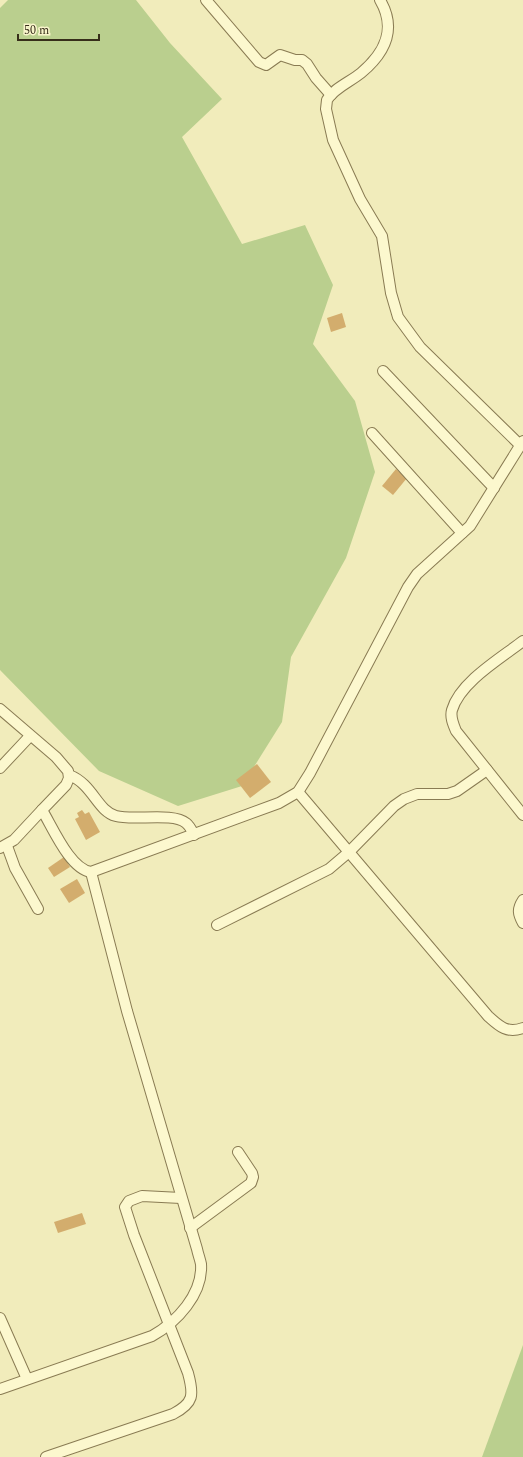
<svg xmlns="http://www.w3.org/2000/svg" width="523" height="1457" font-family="Spectral,serif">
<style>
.green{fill:#bacf8e}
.building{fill:#d3ad6d}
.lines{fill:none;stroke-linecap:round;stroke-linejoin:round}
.minor-casing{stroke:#897b53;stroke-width:12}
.minor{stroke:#fcf8ce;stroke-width:10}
</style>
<rect width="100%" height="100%" fill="#f1ecbb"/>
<g class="green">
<path d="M8 0H136L170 43 222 99 182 137 242 244 305 225 333 285 313 344 355 401 375 472 346 558 291 657 282 722 242 786 178 806 99 771 0 670V8Z"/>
<path d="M523 1345V1457H482Z"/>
</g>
<g class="building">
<path d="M342 313 346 327 331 332 327 318Z"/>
<path d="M396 469 407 478 393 495 382 486Z"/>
<path d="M257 764 271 782 250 798 236 780Z"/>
<path d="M82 810 85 814 89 812 100 832 86 840 75 819 79 817 77 813Z"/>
<path d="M64 857 70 867 54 877 48 868Z"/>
<path d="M77 879 85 893 69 903 60 889Z"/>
<path d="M82 1213 86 1224 58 1233 54 1222Z"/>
</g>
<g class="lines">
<defs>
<g id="minor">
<path d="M206 0 259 62 266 65 280 55 295 60H302L307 64 316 78 331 95"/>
<path d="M380 0C397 29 385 53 361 73 350 82 334 88 327 100L326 109 333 140 360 199 382 236 391 293 398 317 420 347 520 445"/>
<path d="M383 371 494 488"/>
<path d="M372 433 462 533"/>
<path d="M523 641C501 658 460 682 452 710 450 717 453 724 456 731L523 815"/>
<path d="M0 709 56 757 68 771 69 778 66 785 42 810C53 828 70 869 91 872L279 803 298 792 310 773 408 587 417 574 470 526 523 441"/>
<path d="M0 768 30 736"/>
<path d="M69 775C93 784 97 811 116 816 133 821 173 812 186 823 190 826 192 831 194 835"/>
<path d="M298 792 488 1016C499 1026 507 1034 523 1028"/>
<path d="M7 846 15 868 38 909"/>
<path d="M0 848 14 840 42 810"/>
<path d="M523 900C517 909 518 914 523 923"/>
<path d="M217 925 329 869 349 852 394 806 404 799 417 794H448L457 791 487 770"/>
<path d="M190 1228 251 1183 253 1177 252 1173 238 1152"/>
<path d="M0 1318 27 1379"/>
<path d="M0 1389 152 1336C177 1322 203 1294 201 1264 200 1259 198 1254 197 1249L127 1011 91 872"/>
<path d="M46 1457 173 1414C194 1403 194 1395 188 1373L134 1235 125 1207 129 1201 142 1196 181 1198"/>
</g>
</defs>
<use href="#minor" class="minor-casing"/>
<use href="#minor" class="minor"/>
</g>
<path d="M18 34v6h81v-6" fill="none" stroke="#372e1a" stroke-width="2"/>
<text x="24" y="34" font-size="12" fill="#372e1a" stroke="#f8f5cb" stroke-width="3" paint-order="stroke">50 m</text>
</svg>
